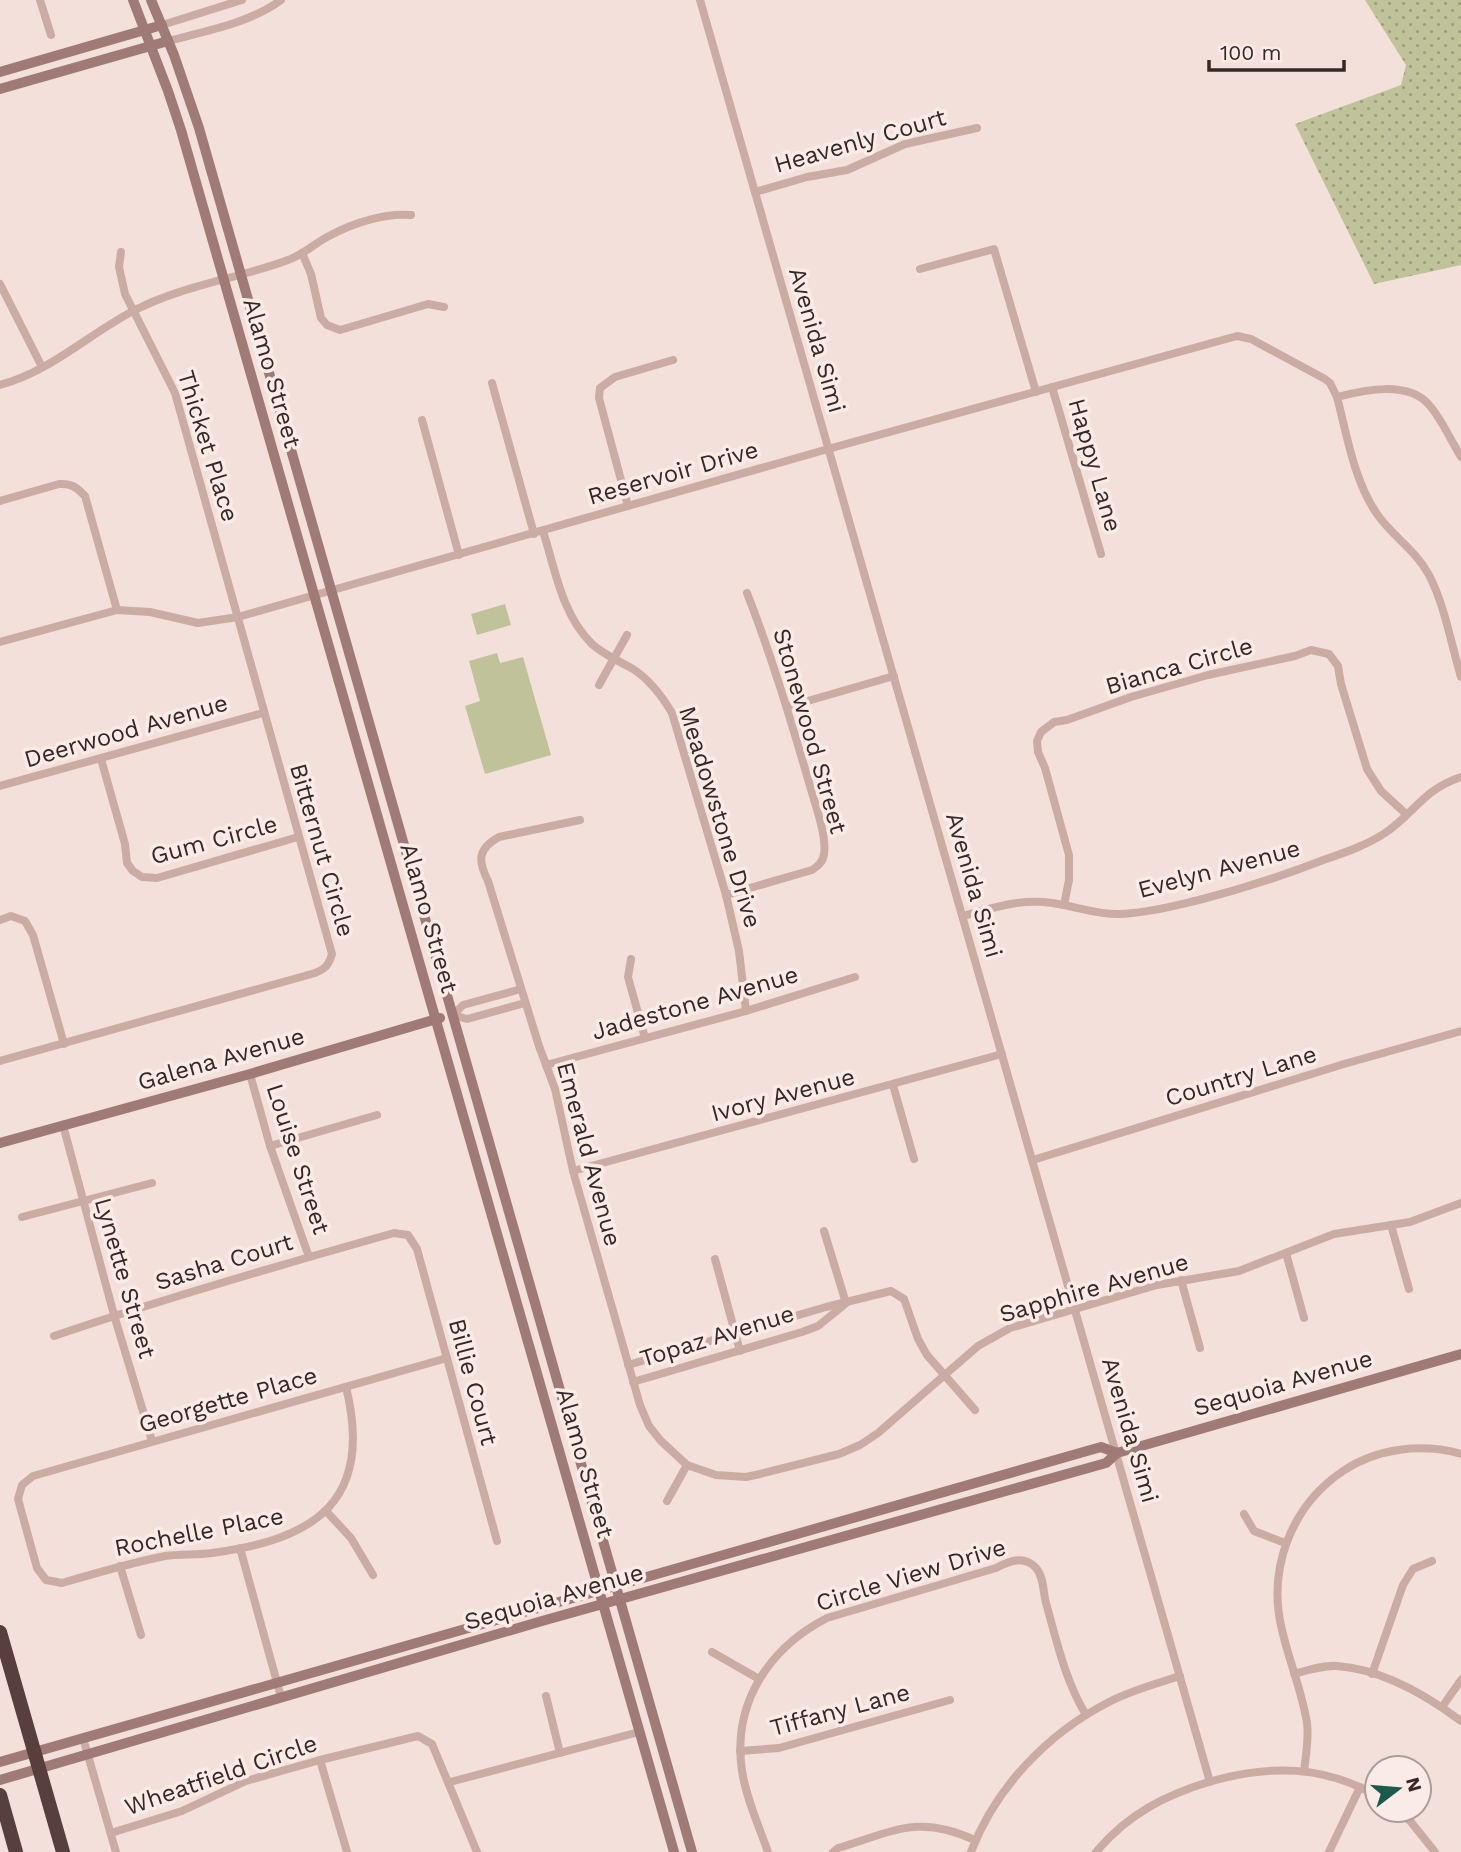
<svg xmlns="http://www.w3.org/2000/svg" width="1461" height="1852" font-family="'Work Sans',sans-serif">
<style>
.grass{fill:url(#grass-dots)}
.garden{fill:#c0c299}
.lines{fill:none;stroke-linecap:round;stroke-linejoin:round}
.street{stroke:#cbaca5;stroke-width:8}
.secondary{stroke:#9f7a76;stroke-width:10}
.highway{stroke:#583e3d;stroke-width:14}
.labels{text-anchor:middle;stroke-width:7;stroke-linejoin:round;paint-order:stroke}
.street-label{font-size:24px;fill:#372727;stroke:#faebe6}
</style>
<defs>
<pattern id="grass-dots" width="8" height="8" patternUnits="userSpaceOnUse" patternTransform="scale(1.75)"><rect width="8" height="8" fill="#c0c299"/><path d="M2 2h.1M6 6h.1" fill="none" stroke="#9d9e7d" stroke-width="1.8" stroke-linecap="round"/></pattern>
</defs>
<rect width="100%" height="100%" fill="#f3e0da"/>
<path class="grass" d="M1365 0H1461V265L1374 284 1295 124 1401 85 1406 65Z"/>
<g class="garden">
<path d="M505 604 511 625 477 635 471 614Z"/>
<path d="M497 653 500 663 523 657 551 755 485 774 465 706 480 701 469 661Z"/>
</g>
<g class="lines">
<g class="street">
<path d="M40 0 51 35"/>
<path d="M700 0 1210 1782"/>
<path d="M162 25 242 0"/>
<path d="M168 41C206 31 250 23 281 0"/>
<path d="M755 192 807 177 847 170 905 144 977 128"/>
<path d="M302 253 311 274 321 318 327 325 340 330 428 304 444 307"/>
<path d="M920 269 994 249 1036 392"/>
<path d="M0 284 42 367"/>
<path d="M492 383 534 534"/>
<path d="M0 385C50 372 90 333 135 310 184 285 237 279 288 260 303 255 315 243 329 236 353 223 384 213 411 215"/>
<path d="M1052 387 1101 554"/>
<path d="M1337 397C1364 390 1409 380 1430 406 1442 420 1451 441 1461 457"/>
<path d="M422 420 459 555"/>
<path d="M0 501 59 484C72 483 77 488 85 496L117 610"/>
<path d="M628 506 599 398 600 388 615 377 673 360"/>
<path d="M543 531C555 569 562 615 592 644 604 655 619 661 633 669 650 680 662 696 672 713L726 895 739 951 746 1011"/>
<path d="M0 642 117 610 150 612 198 623 238 617 828 449 1237 336 1251 339 1325 379 1330 383 1337 397C1347 435 1354 481 1377 514 1392 536 1416 550 1429 575 1445 606 1451 644 1461 677"/>
<path d="M599 685 627 635"/>
<path d="M787 707 894 676"/>
<path d="M101 759 125 844 127 863 133 871 142 877 157 878 298 837"/>
<path d="M0 786 263 713"/>
<path d="M580 820 499 837C477 849 478 861 488 881L539 1046 555 1089 573 1171 640 1405 649 1426 661 1441 687 1465 716 1475 746 1477 760 1474 839 1454 860 1445 878 1433 978 1346 1010 1328 1157 1285 1239 1271 1334 1234 1410 1222 1461 1203"/>
<path d="M726 895 812 870C818 866 823 862 824 854 827 836 815 804 810 786 791 721 772 657 747 593"/>
<path d="M1064 905 1069 880V855L1045 768 1038 752 1037 741 1041 732 1054 722 1067 720 1131 697 1208 675 1295 656 1311 650 1329 654 1338 666 1341 684 1367 769 1381 791 1406 814"/>
<path d="M963 916C992 908 1021 898 1052 903 1075 906 1097 915 1120 914 1147 913 1173 906 1199 900 1242 889 1285 875 1326 859 1346 852 1367 845 1385 833 1414 814 1422 790 1461 777"/>
<path d="M0 920 11 916 25 921 33 935 64 1044"/>
<path d="M631 959 628 977 645 1038"/>
<path d="M453 1015 467 1019 525 1003"/>
<path d="M453 1015 463 1005 521 989"/>
<path d="M0 1061 315 973C325 969 329 965 332 954L175 393 125 294 119 267 121 252"/>
<path d="M546 1065 746 1011 855 977"/>
<path d="M250 1074 270 1146 309 1257"/>
<path d="M893 1085 914 1159"/>
<path d="M63 1125 114 1315 152 1441"/>
<path d="M270 1146 377 1115"/>
<path d="M1033 1160 1344 1064 1461 1031"/>
<path d="M573 1171 1002 1054"/>
<path d="M22 1217 152 1183"/>
<path d="M1391 1225 1409 1289"/>
<path d="M824 1231 846 1303"/>
<path d="M1286 1253 1304 1318"/>
<path d="M715 1259 740 1351"/>
<path d="M1181 1280 1200 1348"/>
<path d="M54 1336C166 1298 280 1265 394 1233L408 1235 417 1249 497 1541"/>
<path d="M628 1365 826 1307 891 1291 904 1299 918 1339 927 1355 975 1410"/>
<path d="M633 1382 802 1332 818 1326 844 1305"/>
<path d="M346 1387C374 1500 316 1540 212 1553 197 1555 180 1554 165 1556 130 1563 96 1573 62 1583L46 1580 37 1568 18 1499 22 1485 33 1476 447 1358"/>
<path d="M667 1501 687 1465"/>
<path d="M326 1511 351 1538 373 1575"/>
<path d="M1244 1514 1254 1531 1285 1543"/>
<path d="M240 1548 281 1697"/>
<path d="M120 1566 141 1635"/>
<path d="M712 1652 759 1679"/>
<path d="M1294 1674C1308 1670 1323 1665 1337 1666 1382 1669 1426 1695 1461 1721"/>
<path d="M1372 1674 1403 1585 1413 1569 1432 1561"/>
<path d="M546 1696 560 1753"/>
<path d="M1442 1707 1461 1680"/>
<path d="M83 1738 116 1852"/>
<path d="M740 1751 779 1748 950 1700"/>
<path d="M320 1760 347 1852"/>
<path d="M1304 1771C1306 1755 1309 1739 1307 1723 1302 1691 1289 1661 1282 1630 1267 1569 1291 1506 1343 1471 1377 1448 1422 1443 1461 1454"/>
<path d="M450 1782 639 1732"/>
<path d="M1397 1810 1411 1822 1435 1852"/>
<path d="M111 1833 182 1811 246 1781 320 1760 418 1736 432 1744 477 1852"/>
<path d="M768 1852C759 1826 746 1798 742 1771 732 1703 769 1648 827 1618L996 1568C1009 1561 1024 1555 1036 1568 1044 1577 1043 1592 1046 1603 1057 1642 1065 1680 1086 1715"/>
<path d="M833 1852 838 1848C895 1831 918 1814 975 1840"/>
<path d="M971 1852C995 1788 1048 1733 1109 1702 1132 1690 1156 1684 1180 1676"/>
<path d="M1096 1852C1128 1814 1165 1795 1212 1781 1269 1765 1324 1765 1377 1796"/>
<path d="M1329 1852 1360 1787"/>
</g>
<g class="secondary">
<path d="M133 0 168 91 181 130 674 1852"/>
<path d="M151 0 174 55 199 128 692 1852"/>
<path d="M0 72 162 25"/>
<path d="M0 89 168 41"/>
<path d="M0 1143 250 1074 440 1018"/>
<path d="M0 1762 1101 1447 1117 1453"/>
<path d="M0 1780 542 1621 1106 1463 1117 1453 1461 1354"/>
</g>
<g class="highway">
<path d="M0 1632 63 1852"/>
<path d="M0 1795 16 1852"/>
</g>
</g>
<g class="labels">
<g class="street-label">
<text transform="translate(860 141) rotate(-16)" y="8">Heavenly Court</text>
<text transform="translate(817 340) rotate(74)" y="8">Avenida Simi</text>
<text transform="translate(272 373) rotate(74)" y="8">Alamo Street</text>
<text transform="translate(208 446) rotate(73)" y="8">Thicket Place</text>
<text transform="translate(1095 465) rotate(74)" y="8">Happy Lane</text>
<text transform="translate(673 473) rotate(-16)" y="8">Reservoir Drive</text>
<text transform="translate(1179 666) rotate(-16)" y="8">Bianca Circle</text>
<text transform="translate(126 731) rotate(-16)" y="8">Deerwood Avenue</text>
<text transform="translate(810 731) rotate(74)" y="8">Stonewood Street</text>
<text transform="translate(720 817) rotate(73)" y="8">Meadowstone Drive</text>
<text transform="translate(214 840) rotate(-15)" y="8">Gum Circle</text>
<text transform="translate(322 850) rotate(74)" y="8">Bitternut Circle</text>
<text transform="translate(1219 869) rotate(-15)" y="8">Evelyn Avenue</text>
<text transform="translate(974 885) rotate(74)" y="8">Avenida Simi</text>
<text transform="translate(429 918) rotate(74)" y="8">Alamo Street</text>
<text transform="translate(695 1003) rotate(-16)" y="8">Jadestone Avenue</text>
<text transform="translate(221 1059) rotate(-16)" y="8">Galena Avenue</text>
<text transform="translate(1241 1076) rotate(-17)" y="8">Country Lane</text>
<text transform="translate(783 1095) rotate(-15)" y="8">Ivory Avenue</text>
<text transform="translate(589 1154) rotate(75)" y="8">Emerald Avenue</text>
<text transform="translate(298 1159) rotate(72)" y="8">Louise Street</text>
<text transform="translate(224 1262) rotate(-17)" y="8">Sasha Court</text>
<text transform="translate(125 1278) rotate(74)" y="8">Lynette Street</text>
<text transform="translate(1094 1288) rotate(-16)" y="8">Sapphire Avenue</text>
<text transform="translate(717 1336) rotate(-17)" y="8">Topaz Avenue</text>
<text transform="translate(473 1382) rotate(75)" y="8">Billie Court</text>
<text transform="translate(1283 1383) rotate(-16)" y="8">Sequoia Avenue</text>
<text transform="translate(228 1400) rotate(-16)" y="8">Georgette Place</text>
<text transform="translate(1130 1430) rotate(74)" y="8">Avenida Simi</text>
<text transform="translate(585 1463) rotate(74)" y="8">Alamo Street</text>
<text transform="translate(199 1532) rotate(-11)" y="8">Rochelle Place</text>
<text transform="translate(911 1575) rotate(-17)" y="8">Circle View Drive</text>
<text transform="translate(554 1597) rotate(-16)" y="8">Sequoia Avenue</text>
<text transform="translate(840 1710) rotate(-15)" y="8">Tiffany Lane</text>
<text transform="translate(221 1775) rotate(-19)" y="8">Wheatfield Circle</text>
</g>
</g>
<g transform="translate(1398 1789) rotate(74)"><circle r="33" fill="#faebe6" stroke="#ac9d9a" stroke-width="2"/>
<path d="M0-5L12 26L0 18L-12 26Z" fill="#1a5a4c"/>
<text y="-10" font-size="19" font-weight="bold" text-anchor="middle" fill="#372727">N</text>
</g>
<path d="M1209 60v10h135v-10" fill="none" stroke="#372727" stroke-width="3.5"/>
<text x="1220" y="60" font-size="21" fill="#372727" stroke="#faebe6" stroke-width="5" paint-order="stroke">100 m</text>
</svg>
